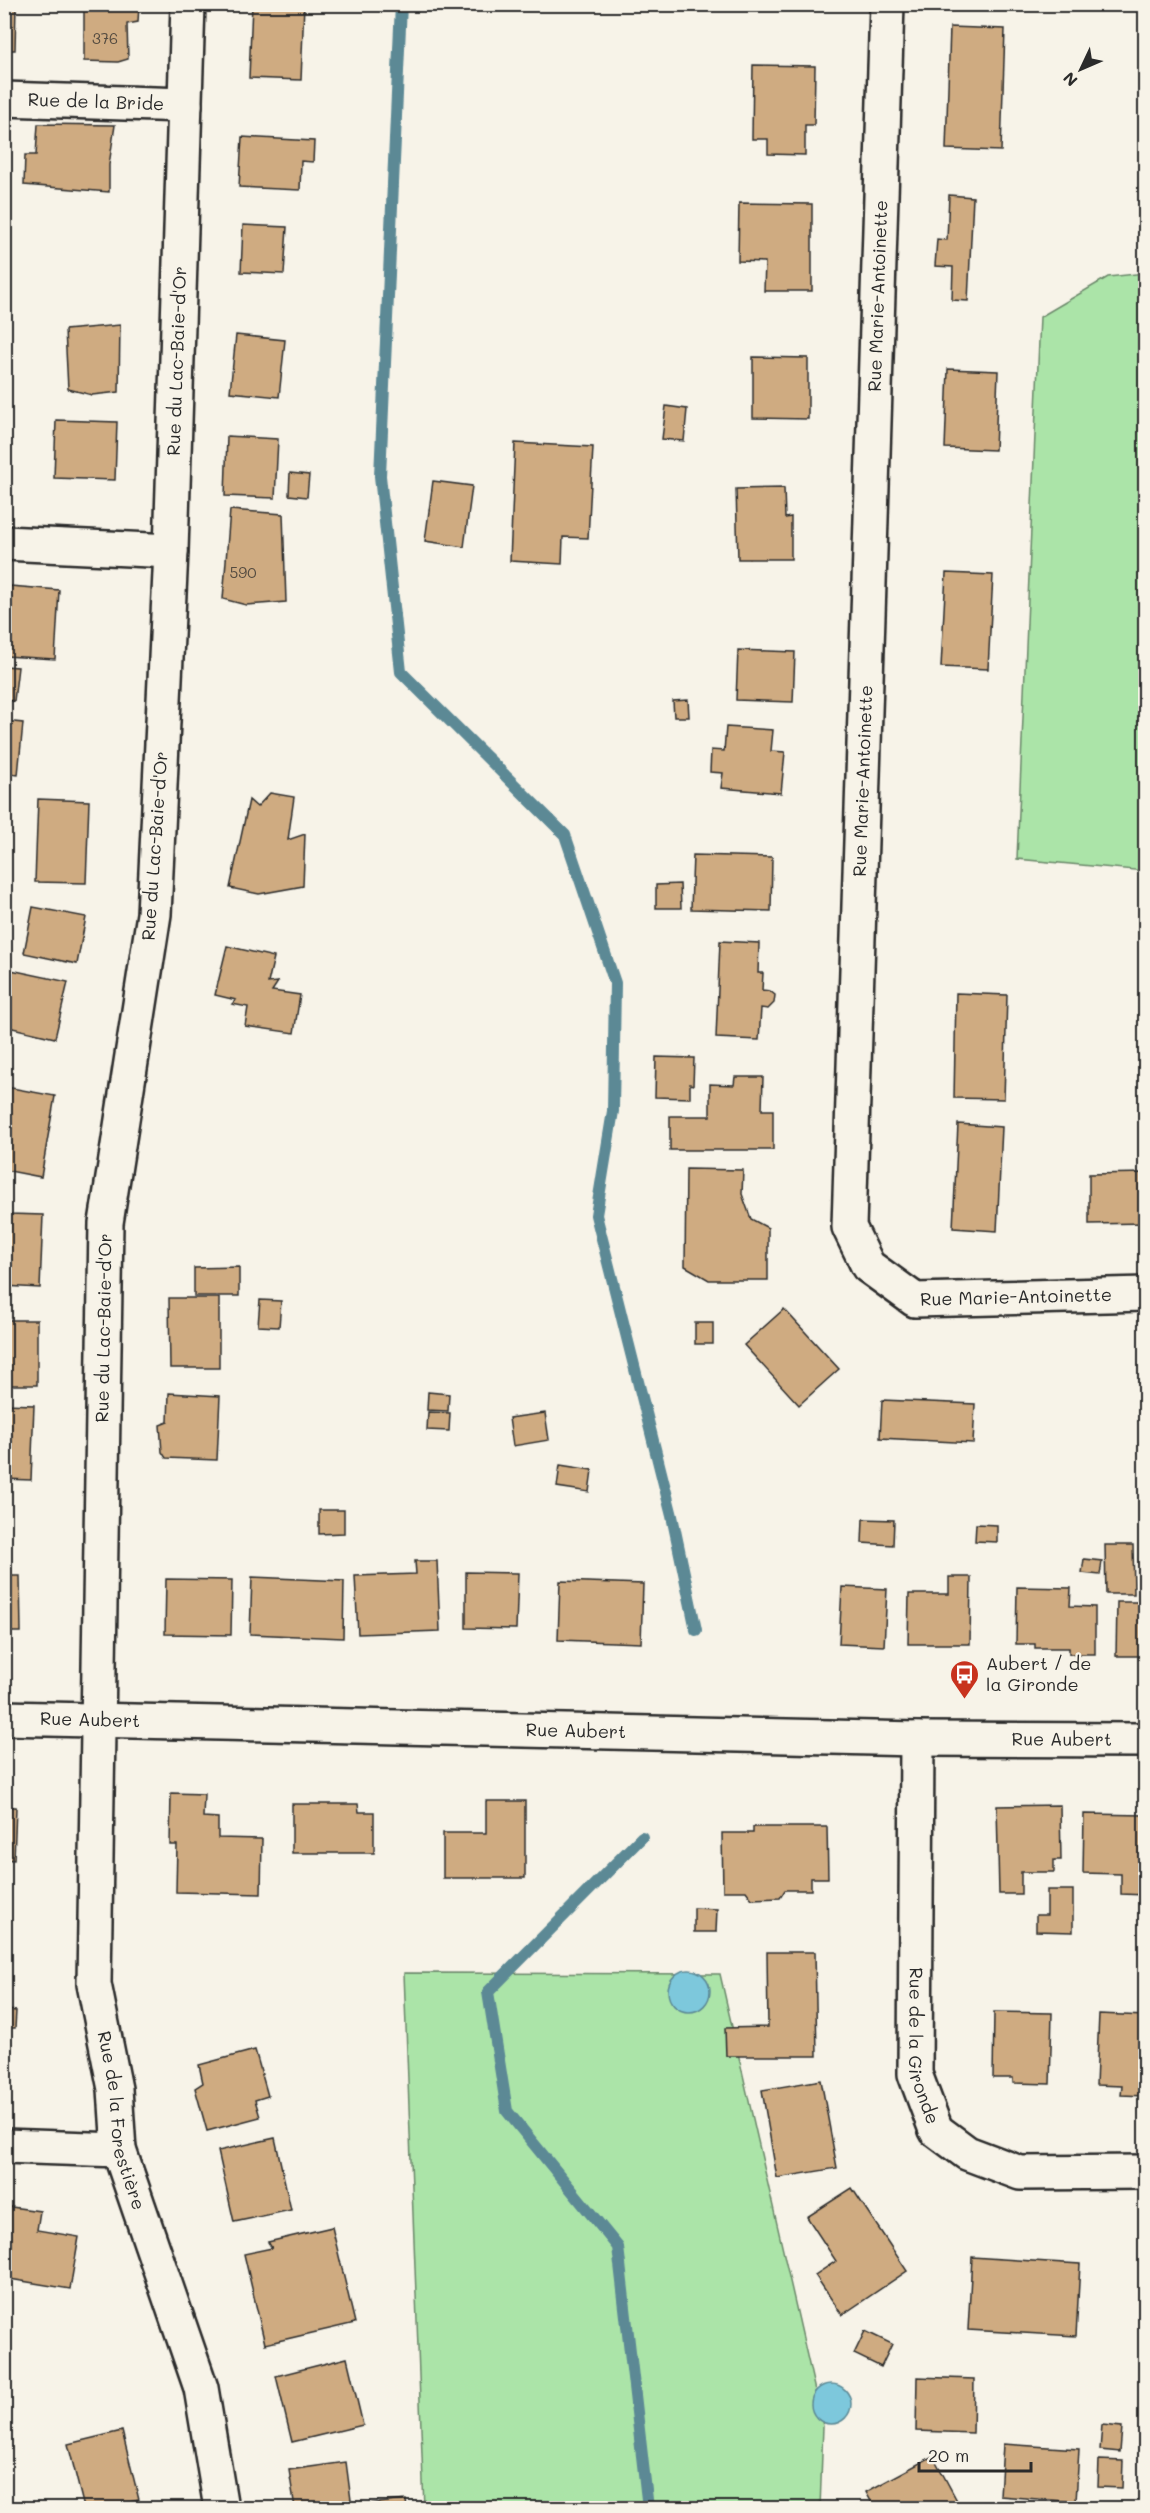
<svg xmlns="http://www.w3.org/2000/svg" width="1150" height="2513" font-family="Mali,sans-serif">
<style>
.green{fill:#abe4a8;stroke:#6b886a;stroke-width:1.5}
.water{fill:#7dc8dc;stroke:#5c8995;stroke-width:1.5}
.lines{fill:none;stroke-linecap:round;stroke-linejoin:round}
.stream{stroke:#5c8995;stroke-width:12}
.building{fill:#cfab81;stroke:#2b2b2b;stroke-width:1.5}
.minor-casing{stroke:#2b2b2b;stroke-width:38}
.minor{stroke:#f7f3e8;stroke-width:33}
.labels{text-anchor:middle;stroke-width:4.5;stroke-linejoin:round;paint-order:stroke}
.number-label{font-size:15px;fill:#544b40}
.street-label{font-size:18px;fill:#2b2b2b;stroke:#f7f3e8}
.poi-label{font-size:18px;fill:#2b2b2b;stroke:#f7f3e8;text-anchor:start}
</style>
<rect width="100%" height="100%" fill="#f7f3e8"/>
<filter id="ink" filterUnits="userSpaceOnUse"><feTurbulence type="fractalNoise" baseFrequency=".0167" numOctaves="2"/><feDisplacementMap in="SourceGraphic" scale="12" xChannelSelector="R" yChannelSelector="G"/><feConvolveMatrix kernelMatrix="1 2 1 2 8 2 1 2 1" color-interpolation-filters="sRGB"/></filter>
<g filter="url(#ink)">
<g class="green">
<path d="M1145 273V871L1017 859 1040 317 1108 277Z"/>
<path d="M404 1973 720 1974 823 2426 820 2508H424Z"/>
</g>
<g class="water">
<circle cx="689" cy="1991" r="21"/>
<circle cx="831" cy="2404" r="20"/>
</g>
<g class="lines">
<g class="stream">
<path d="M401 4 380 476 401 672 565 835 615 983 613 1111 596 1215 672 1516 696 1630"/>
<path d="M642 1837 488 1992 507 2111 618 2247 648 2508"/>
</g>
</g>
<g class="building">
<path d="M4 4H16L15 50H4Z"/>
<path d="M84 4H139L138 22 127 24 128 59 118 62 84 61Z"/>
<path d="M252 4H304L301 80 249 78Z"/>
<path d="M965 4H1016V9L965 6Z"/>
<path d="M950 27 1005 29 1001 151 946 149Z"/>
<path d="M753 65 815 66 814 125H805V155L768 154V139H752Z"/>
<path d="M38 124 115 125 109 165V192L24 185 25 155H36Z"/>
<path d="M242 137 314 141 313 162 301 161 300 190 239 187Z"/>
<path d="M949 195 973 197 968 301 952 300 953 267 935 266 937 239 947 240Z"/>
<path d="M739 203 812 204V291H764L765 262 738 261Z"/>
<path d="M243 225 287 227 284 274 241 272Z"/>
<path d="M120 325 119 392 92 395 68 389 65 330Z"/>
<path d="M236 335 285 340 279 397 230 392Z"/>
<path d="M753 357 808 358V419L753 418Z"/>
<path d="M948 369 998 371 995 450 945 448Z"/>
<path d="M666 406 687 409 684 441 662 439Z"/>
<path d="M56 420 117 422 115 480 54 478Z"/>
<path d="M227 436 278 439 275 498 225 496Z"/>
<path d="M515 443 593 447 588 538 563 537 562 564 510 561Z"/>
<path d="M290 473 309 475 307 497 289 495Z"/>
<path d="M433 481 472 486 464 547 425 541Z"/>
<path d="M784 488 785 518 791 517V559H738L736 489Z"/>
<path d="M230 510 283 514 286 602 246 605 223 599Z"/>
<path d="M946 573 993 575 988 669 941 667Z"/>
<path d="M10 586 59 590 55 659 5 656Z"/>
<path d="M738 650 795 652 793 702 736 700Z"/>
<path d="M4 666 18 667 14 701 4 700Z"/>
<path d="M688 700 689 717H674L673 701Z"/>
<path d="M4 721 23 723 18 775 4 773Z"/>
<path d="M726 727 773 730 771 751 785 752 781 793 721 788 723 773 710 772 711 750 724 751Z"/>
<path d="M270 793 294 797 288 840 305 834 303 886 259 894 230 888 249 800 257 807Z"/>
<path d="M38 799 89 801 86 883 35 882Z"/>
<path d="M693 855 772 857 771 911 691 909Z"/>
<path d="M680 884 681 908H656V885Z"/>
<path d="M33 907 86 917 77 964 24 953Z"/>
<path d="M720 941 759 943 758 973H763L762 990 770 991 775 995 774 1003 768 1009 761 1008 759 1040 716 1038Z"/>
<path d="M227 946 274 957 268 983 278 982 272 991 300 995 294 1033 245 1026 248 1007 232 1004 236 1000 215 995Z"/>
<path d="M11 970 68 982 55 1038 4 1026V999Z"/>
<path d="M956 993 1007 995 1004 1099 954 1098Z"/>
<path d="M656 1057 694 1058 693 1085 690 1084V1098L655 1097Z"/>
<path d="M735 1077H763L762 1110H773V1150H670V1116H710V1084L734 1085Z"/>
<path d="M6 1087 55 1096 41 1177 4 1170Z"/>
<path d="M958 1124 1002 1127 997 1231 953 1228Z"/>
<path d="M686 1169 743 1170 742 1194 751 1219 768 1228V1280H709L685 1266Z"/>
<path d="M1146 1173V1223L1089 1224V1174Z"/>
<path d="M4 1207H10L9 1214 43 1215 40 1288 4 1286Z"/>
<path d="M239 1267V1296H194V1268Z"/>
<path d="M169 1298H219V1368H170Z"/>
<path d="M260 1300 281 1301 279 1327 258 1326Z"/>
<path d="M784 1309 839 1369 799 1405 744 1345Z"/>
<rect x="4" y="1320" width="33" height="65"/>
<rect x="695" y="1323" width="18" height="21"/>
<path d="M428 1392 449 1394 448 1411 427 1410Z"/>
<path d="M169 1393 220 1396 217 1460 166 1458 162 1452 160 1425 168 1422Z"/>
<path d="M882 1400 975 1404 973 1443 880 1438Z"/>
<path d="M4 1404 34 1405 31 1480 4 1479Z"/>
<path d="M428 1412 450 1413 449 1431 427 1430Z"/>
<path d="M545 1413 549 1440 513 1446 509 1418Z"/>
<path d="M560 1465 592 1470 589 1492 557 1487Z"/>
<path d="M319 1510H344V1533L319 1534Z"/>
<path d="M863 1519 894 1520 893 1545 862 1543Z"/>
<path d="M976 1524 997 1525V1542L975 1541Z"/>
<path d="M1105 1545H1133L1134 1594H1106Z"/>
<path d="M1084 1559 1102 1561 1100 1575 1082 1573Z"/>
<path d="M415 1561H437L440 1631 358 1634 355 1576 416 1574Z"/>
<path d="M466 1572 518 1573 516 1629 466 1628Z"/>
<path d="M4 1576H20L21 1632H4Z"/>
<path d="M252 1577 344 1581 343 1638 250 1634Z"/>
<path d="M949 1577H971L970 1644H908L909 1594H949Z"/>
<path d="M166 1579 232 1580 231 1635 165 1634Z"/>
<path d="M560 1581 643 1584 641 1643 558 1640Z"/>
<path d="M842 1587 887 1589 884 1646 839 1644Z"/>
<path d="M1017 1587 1071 1588 1070 1606 1095 1607V1654H1069V1648H1035V1644H1016Z"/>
<path d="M1117 1602H1146V1656H1116Z"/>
<path d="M171 1793 204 1794 203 1817 218 1818V1838L262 1839 261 1894 176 1892 177 1845H170Z"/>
<path d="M486 1801H525V1878H443V1833H486Z"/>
<path d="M292 1804H358L359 1812H374V1853H292Z"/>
<path d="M1060 1805 1061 1860H1054V1872H1021V1894H999L997 1806Z"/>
<path d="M4 1807H16L14 1860 4 1859Z"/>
<path d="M1084 1814 1146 1815V1895L1121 1894V1874L1083 1873Z"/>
<path d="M753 1827H827L828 1878H811V1890H785L780 1898 752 1899 746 1891H723L722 1833H753Z"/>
<path d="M1047 1890H1073V1932L1036 1931V1915H1047Z"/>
<path d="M694 1908 717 1909 716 1932H694Z"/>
<path d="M767 1952H815L817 2056H726L725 2028 768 2027Z"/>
<path d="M4 1980H9L7 2010 16 2011 15 2028H4Z"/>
<path d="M994 2012 1052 2013 1050 2084 1013 2083V2078H993Z"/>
<path d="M1099 2014 1146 2016V2096L1121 2095 1122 2086 1096 2085Z"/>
<path d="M255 2050 268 2096 255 2100 260 2117 207 2131 195 2088 203 2083 199 2065Z"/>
<path d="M821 2080 837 2168 777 2178 762 2090Z"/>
<path d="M275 2138 291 2210 234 2222 218 2151Z"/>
<path d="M852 2188 907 2271 842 2315 815 2275 836 2261 807 2217Z"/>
<path d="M4 2206 40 2211 37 2230 79 2237 70 2289 4 2278Z"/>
<path d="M332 2227 355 2323 265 2344 244 2254 272 2248 268 2242Z"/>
<path d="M972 2257 1080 2264 1076 2336 968 2330Z"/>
<path d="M865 2331 892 2344 881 2367 854 2354Z"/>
<path d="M347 2358 363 2425 292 2442 276 2376Z"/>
<path d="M917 2377 974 2379 973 2433 916 2431Z"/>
<path d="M1102 2425 1122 2427 1120 2452 1100 2450Z"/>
<path d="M122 2431 139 2500 102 2508H84L68 2444Z"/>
<path d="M1003 2444 1079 2449 1076 2502 1000 2496Z"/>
<path d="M933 2456 961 2508H866L873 2505 866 2492Z"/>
<path d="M1099 2460 1123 2461 1122 2488 1098 2487Z"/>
<path d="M346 2462 352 2508H295L289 2470Z"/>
<path d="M406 2500 407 2508H360V2505Z"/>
</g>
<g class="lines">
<defs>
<g id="minor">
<path id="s1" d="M188 4 171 551 154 914 106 1223 94 1984 115 2089 119 2150 201 2388 221 2508"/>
<path id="s2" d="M887 4 849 1227 868 1266 915 1300 1146 1294"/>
<path id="s3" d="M4 99 185 105"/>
<path d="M4 543 171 551"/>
<path id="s4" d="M4 1718 917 1739 1146 1740"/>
<path id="s5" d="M917 1739 915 2074 936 2130 967 2153 1020 2173 1146 2172"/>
<path d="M4 2146 119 2150"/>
</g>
</defs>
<use href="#minor" class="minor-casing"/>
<use href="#minor" class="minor"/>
</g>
</g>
<defs>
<symbol id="bus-pin" viewBox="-11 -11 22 30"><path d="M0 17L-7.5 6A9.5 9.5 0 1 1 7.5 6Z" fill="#c8321e" stroke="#f7f3e8"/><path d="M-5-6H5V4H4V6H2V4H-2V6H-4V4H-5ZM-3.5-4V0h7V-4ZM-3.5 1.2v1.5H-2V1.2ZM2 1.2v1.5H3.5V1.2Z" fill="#fff"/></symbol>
</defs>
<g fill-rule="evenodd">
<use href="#bus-pin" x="948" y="1658" width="33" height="45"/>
</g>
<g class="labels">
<g class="number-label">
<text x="105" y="44">376</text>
<text x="243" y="578">590</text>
</g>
<g class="street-label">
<text dy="6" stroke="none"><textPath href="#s3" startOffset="92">Rue de la Bride</textPath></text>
<text transform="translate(878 296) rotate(-88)" y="6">Rue Marie-Antoinette</text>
<text transform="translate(177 361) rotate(-88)" y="6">Rue du Lac-Baie-d'Or</text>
<text transform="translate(863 781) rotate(-88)" y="6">Rue Marie-Antoinette</text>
<text transform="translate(155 846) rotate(-86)" y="6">Rue du Lac-Baie-d'Or</text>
<text dy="6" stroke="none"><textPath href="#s2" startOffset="1426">Rue Marie-Antoinette</textPath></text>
<text transform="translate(104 1328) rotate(-89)" y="6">Rue du Lac-Baie-d'Or</text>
<text dy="6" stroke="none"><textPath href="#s4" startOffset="86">Rue Aubert</textPath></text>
<text dy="6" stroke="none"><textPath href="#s4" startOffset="572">Rue Aubert</textPath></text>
<text dy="6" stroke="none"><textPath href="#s4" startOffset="1058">Rue Aubert</textPath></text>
<text dy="6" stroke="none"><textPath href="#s5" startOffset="308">Rue de la Gironde</textPath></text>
<text dy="6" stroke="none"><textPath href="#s1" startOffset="2124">Rue de la Forestière</textPath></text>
</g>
<g class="poi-label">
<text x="986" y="1670">Aubert / de<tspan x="986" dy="21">la Gironde</tspan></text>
</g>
</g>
<rect width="1150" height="2513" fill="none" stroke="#f7f3e8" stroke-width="24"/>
<rect x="12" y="12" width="1126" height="2489" fill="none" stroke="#2b2b2b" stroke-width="2" filter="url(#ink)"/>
<g transform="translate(1081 69) rotate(226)" stroke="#f7f3e8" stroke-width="4.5" paint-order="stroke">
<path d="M0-4.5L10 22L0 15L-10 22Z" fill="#2b2b2b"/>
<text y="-9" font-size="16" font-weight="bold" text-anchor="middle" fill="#2b2b2b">N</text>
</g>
<path d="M919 2462v9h112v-9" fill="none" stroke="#2b2b2b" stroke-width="3"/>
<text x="928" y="2462" font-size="18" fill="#2b2b2b" stroke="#f7f3e8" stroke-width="4.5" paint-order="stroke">20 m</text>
</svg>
